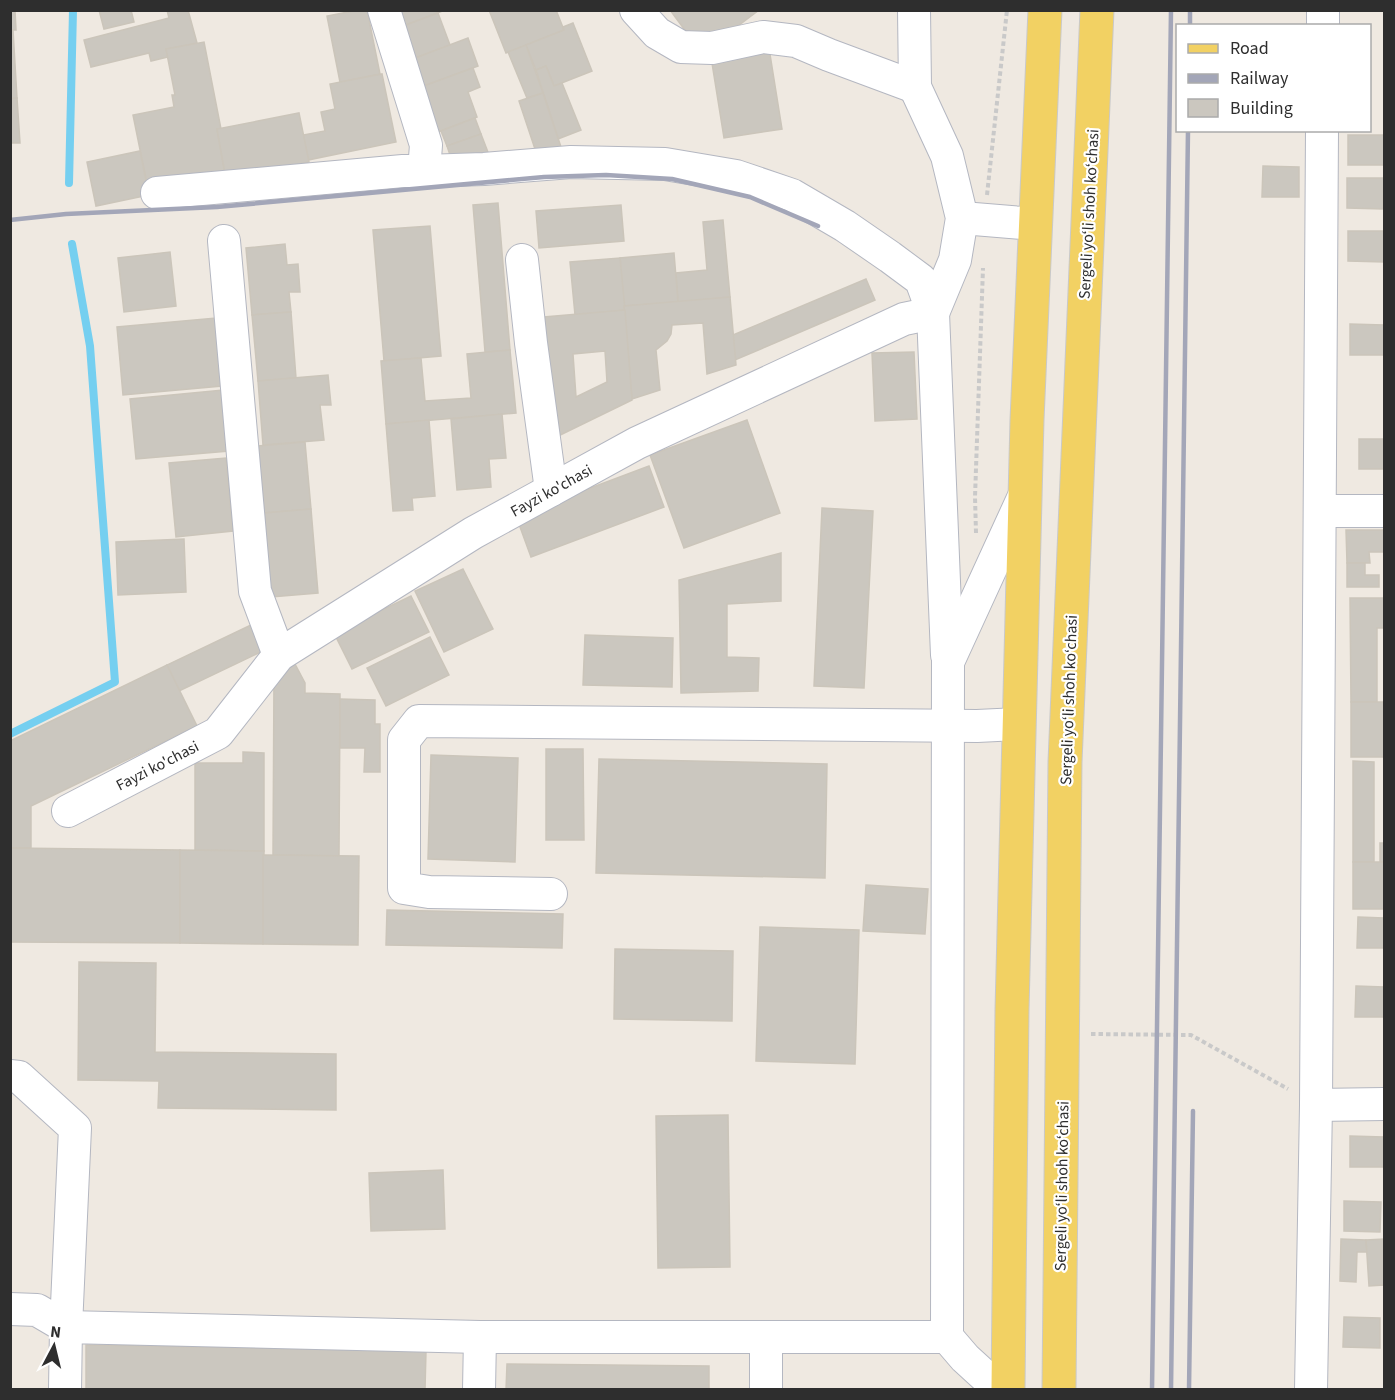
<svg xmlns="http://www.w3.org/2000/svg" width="1395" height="1400" font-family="'Source Sans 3',sans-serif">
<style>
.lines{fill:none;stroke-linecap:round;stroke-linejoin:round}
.stream{stroke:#75cff0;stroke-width:8}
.building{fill:#cbc7bf;stroke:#cbc5ba;stroke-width:1.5;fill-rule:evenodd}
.minor-casing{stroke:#b4b7c1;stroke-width:34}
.major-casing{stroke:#c9c9c9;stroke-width:35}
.path{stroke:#c9c9c9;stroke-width:4;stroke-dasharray:4.5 3;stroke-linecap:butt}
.minor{stroke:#fff;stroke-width:32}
.major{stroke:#f2d163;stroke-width:33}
.rail{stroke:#a3a6b8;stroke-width:4.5}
.labels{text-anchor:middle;stroke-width:4.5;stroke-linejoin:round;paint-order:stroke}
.street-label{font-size:16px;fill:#2e2e2e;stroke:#fff}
</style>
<rect width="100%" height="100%" fill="#efe9e1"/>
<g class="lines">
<g class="stream">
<path d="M69 183 73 10"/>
<path d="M10 734 115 682 90 346 72 244"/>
</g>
</g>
<g class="building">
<path d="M10 10H15L16 30H10Z"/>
<path d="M99 10H131L134 22 104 29Z"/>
<path d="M167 10H188L197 43 166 49 168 57 151 61 149 53 91 67 84 40 169 18Z"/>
<path d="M358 10H367L380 74 340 82 327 16Z"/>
<path d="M392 10H445L398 28Z"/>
<path d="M489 10H556L564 30 506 53Z"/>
<path d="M670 10H759L714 44 693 41Z"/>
<path d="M438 13 450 45 410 60 398 28Z"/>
<path d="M573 23 592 71 554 86 546 66 536 70 526 45 564 30 563 27Z"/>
<path d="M10 30H13L17 98 10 99Z"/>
<path d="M468 38 478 66 421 87 410 60Z"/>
<path d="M204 42 221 129H217L225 174 148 189 133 115 174 107 172 95H175L166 49Z"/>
<path d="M526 45 543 93 527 98 508 52Z"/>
<path d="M769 48 782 129 724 138 711 57Z"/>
<path d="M546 66 554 86 562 83 581 130 558 139 536 70Z"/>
<path d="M473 68 480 87 468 92 477 117 438 132 421 87Z"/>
<path d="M382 74 396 142 308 160 303 135 325 131 321 112 335 109 330 84Z"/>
<path d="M543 93 562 150 538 158 519 101Z"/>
<path d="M17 98 20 143H10V99Z"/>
<path d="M299 113 309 162 226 179 217 129Z"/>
<path d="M475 118 481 134 447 146 441 131Z"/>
<path d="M481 134 491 160 453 164 447 146Z"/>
<rect x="1348" y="135" width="36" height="30"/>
<path d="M140 151 149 195 96 206 87 162Z"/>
<path d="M1263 166 1299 167V197H1262Z"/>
<path d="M1347 178H1384L1383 209 1347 208Z"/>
<path d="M498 203 510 350 485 352 473 205Z"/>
<path d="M621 205 624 241 539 248 536 211Z"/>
<path d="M723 220 730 297 678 302 676 273 707 270 703 222Z"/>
<path d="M430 226 441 356 384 361 373 230Z"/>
<path d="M1348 231H1384V262L1348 261Z"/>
<path d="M285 244 287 265 298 264 300 292H289L291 312 252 315 246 248Z"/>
<path d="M170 252 176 306 124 312 118 258Z"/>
<path d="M674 253 678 302 624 306 620 258Z"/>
<path d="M620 258 625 310 575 315 570 262Z"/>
<path d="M866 279 875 300 735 360 733 335Z"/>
<path d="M730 297 736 365 707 374 703 323 672 325 671 334 667 341 656 350 660 390 632 399 624 306Z"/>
<path d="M625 310 632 400 554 438 544 317ZM605 351 607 382 576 397 573 354Z"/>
<path d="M291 312 296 378 258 381 252 315Z"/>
<path d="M216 318 222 386 123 395 117 327Z"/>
<path d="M1350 324 1384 325V355H1350Z"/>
<path d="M510 350 516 413 386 424 381 361 421 358 425 401 471 398 467 354Z"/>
<path d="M914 352 917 419 875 421 872 353Z"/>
<path d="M328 375 331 405H320L324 440 263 445 258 381Z"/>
<path d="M223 390 229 451 136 459 130 399Z"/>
<path d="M502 414 506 458 489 459 491 487 457 490 451 419Z"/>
<path d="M429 420 435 496 412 498 413 510 393 511 386 424Z"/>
<path d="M747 420 780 513 684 548 650 455Z"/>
<rect x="1359" y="439" width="25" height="30"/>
<path d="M305 442 311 509 264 513 258 446Z"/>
<path d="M226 458 233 531 176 537 169 463Z"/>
<path d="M649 466 664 507 531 557 516 516Z"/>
<path d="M822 508 873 511 864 688 814 686Z"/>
<path d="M311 509 318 593 271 597 264 513Z"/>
<path d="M1346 530H1384V552H1369L1370 563H1347Z"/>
<path d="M184 539 186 592 118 595 116 542Z"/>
<path d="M781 553V601L727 604V657L759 658 758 691 681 693 679 580Z"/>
<path d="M1347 563H1365V575H1379V587H1347Z"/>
<path d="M463 569 493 629 444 652 415 591Z"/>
<path d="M411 596 429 632 352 669 334 633Z"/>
<path d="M1350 598H1384V628H1377V702H1351Z"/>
<path d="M253 624 265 650 179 691 167 665Z"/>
<path d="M585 635 673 638 672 687 583 685Z"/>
<path d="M430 637 449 675 386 706 367 668Z"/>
<path d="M295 664 305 683V693L340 694 339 856 273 855 274 676Z"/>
<path d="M167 665 197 726 31 806V848H10V741Z"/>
<path d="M340 699 375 700V724H380V772H364L365 748H340Z"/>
<rect x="1351" y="702" width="33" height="55"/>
<path d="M546 749H583L584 840H546Z"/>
<path d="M243 752 264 753V851L195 850V763H243Z"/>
<path d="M431 755 518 758 515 862 428 859Z"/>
<path d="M599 759 827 764 825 878 596 873Z"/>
<path d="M1353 761 1374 762V862H1353Z"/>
<rect x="1380" y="843" width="4" height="19"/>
<path d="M10 848 180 850V943L10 942Z"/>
<path d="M180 850 264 851 263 944 180 943Z"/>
<path d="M263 855 359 856 358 945 263 944Z"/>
<rect x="1353" y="862" width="31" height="47"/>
<path d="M866 885 928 889 925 934 863 931Z"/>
<path d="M387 910 563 914 562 948 386 945Z"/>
<path d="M1358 917 1384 918V948H1357Z"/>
<path d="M760 927 859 930 855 1064 756 1061Z"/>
<path d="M615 949 733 951 732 1021 614 1019Z"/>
<path d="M79 962 156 963 155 1052 336 1054V1110L158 1108 159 1081 78 1080Z"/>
<path d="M1356 986 1384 987V1017H1355Z"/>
<path d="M728 1115 730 1267 658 1268 656 1116Z"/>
<path d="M1350 1136 1384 1137V1167H1350Z"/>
<path d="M443 1170 445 1229 371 1231 369 1173Z"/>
<path d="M1344 1201 1381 1202 1380 1232 1344 1231Z"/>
<path d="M1341 1239 1366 1240 1367 1252H1357L1356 1282 1340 1281Z"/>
<path d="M1384 1239V1285L1369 1286 1366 1240Z"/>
<path d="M1344 1317 1380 1318V1348L1343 1347Z"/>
<path d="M86 1345 426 1351 425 1390H86Z"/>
<path d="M507 1364 709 1366V1390H506Z"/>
</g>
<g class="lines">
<defs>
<g id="minor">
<path d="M636 10 657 33 681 47 712 48 763 37 796 41 829 55 915 87"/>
<path d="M1323 26V10"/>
<path d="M424 171 484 169 571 162 665 164 736 176 792 195 845 226 890 257 921 280 933 313 947 655"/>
<path d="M157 193 403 171H424L426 145 384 10"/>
<path d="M962 218 1035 224"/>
<path d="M224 241 255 591 279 655"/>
<path d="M522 260 531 343 551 490"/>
<path d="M1321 511H1384"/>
<path d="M68 811 218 733 279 655 473 533 637 443 904 319 933 313 955 260 962 218 947 156 915 87 914 10"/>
<path d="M551 894 429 892 404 888V740L419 721 977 726 1019 724"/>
<path d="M10 1076 19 1077 75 1128 66 1327 37 1310 10 1309"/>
<path d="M1316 1105 1384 1104"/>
<path d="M65 1390 66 1327 480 1337H947"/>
<path d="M479 1390 480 1337"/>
<path d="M766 1390V1337"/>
<path d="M1000 1390 965 1358 947 1337 948 662 1025 494"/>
<path d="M1311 1390 1316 1105 1322 130"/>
</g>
<g id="major">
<path d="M1008 1390 1012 1010 1027 420 1045 10"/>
<path d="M1059 1390 1065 762 1097 10"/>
</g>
</defs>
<use href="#minor" class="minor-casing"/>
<use href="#major" class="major-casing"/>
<g class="path">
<path d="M987 195 1007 10"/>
<path d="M976 533 975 497 983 268"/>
<path d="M1091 1034 1191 1035 1288 1089"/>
</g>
<use href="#minor" class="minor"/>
<use href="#major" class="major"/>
<g class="rail">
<path d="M1190 26V10"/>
<path d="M10 220 66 214 217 207 544 177 606 175 672 179 750 197 818 226"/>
<path d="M1152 1390 1171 10"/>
<path d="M1171 1390 1188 130"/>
<path d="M1189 1390 1193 1111"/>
</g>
</g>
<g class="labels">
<g class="street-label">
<text transform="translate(1088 214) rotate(-87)" y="6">Sergeli yo‘li shoh ko‘chasi</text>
<text transform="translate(551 490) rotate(-29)" y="6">Fayzi ko'chasi</text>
<text transform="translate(1068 700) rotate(-88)" y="6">Sergeli yo‘li shoh ko‘chasi</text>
<text transform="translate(157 765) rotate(-27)" y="6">Fayzi ko'chasi</text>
<text transform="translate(1061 1186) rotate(-89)" y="6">Sergeli yo‘li shoh ko‘chasi</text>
</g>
</g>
<rect width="1395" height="1400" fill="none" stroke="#2e2e2e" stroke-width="24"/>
<rect x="1176" y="24" width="195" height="108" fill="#ffffff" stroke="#ababab" stroke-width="1.5"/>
<rect x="1188" y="44" width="30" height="9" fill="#f2d163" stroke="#ababab" stroke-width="1.5"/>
<text x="1230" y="54" font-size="18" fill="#2e2e2e">Road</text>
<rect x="1188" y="74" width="30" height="9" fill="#a3a6b8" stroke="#ababab" stroke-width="1.5"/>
<text x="1230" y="84" font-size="18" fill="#2e2e2e">Railway</text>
<rect x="1188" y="99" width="30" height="18" fill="#cbc7bf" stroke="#ababab" stroke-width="1.5"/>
<text x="1230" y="114" font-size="18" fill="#2e2e2e">Building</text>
<g transform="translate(54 1346) rotate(7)" stroke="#ffffff" stroke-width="4.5" paint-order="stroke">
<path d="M0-4.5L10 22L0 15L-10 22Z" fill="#2e2e2e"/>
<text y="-9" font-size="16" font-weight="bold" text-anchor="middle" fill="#2e2e2e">N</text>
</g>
</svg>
